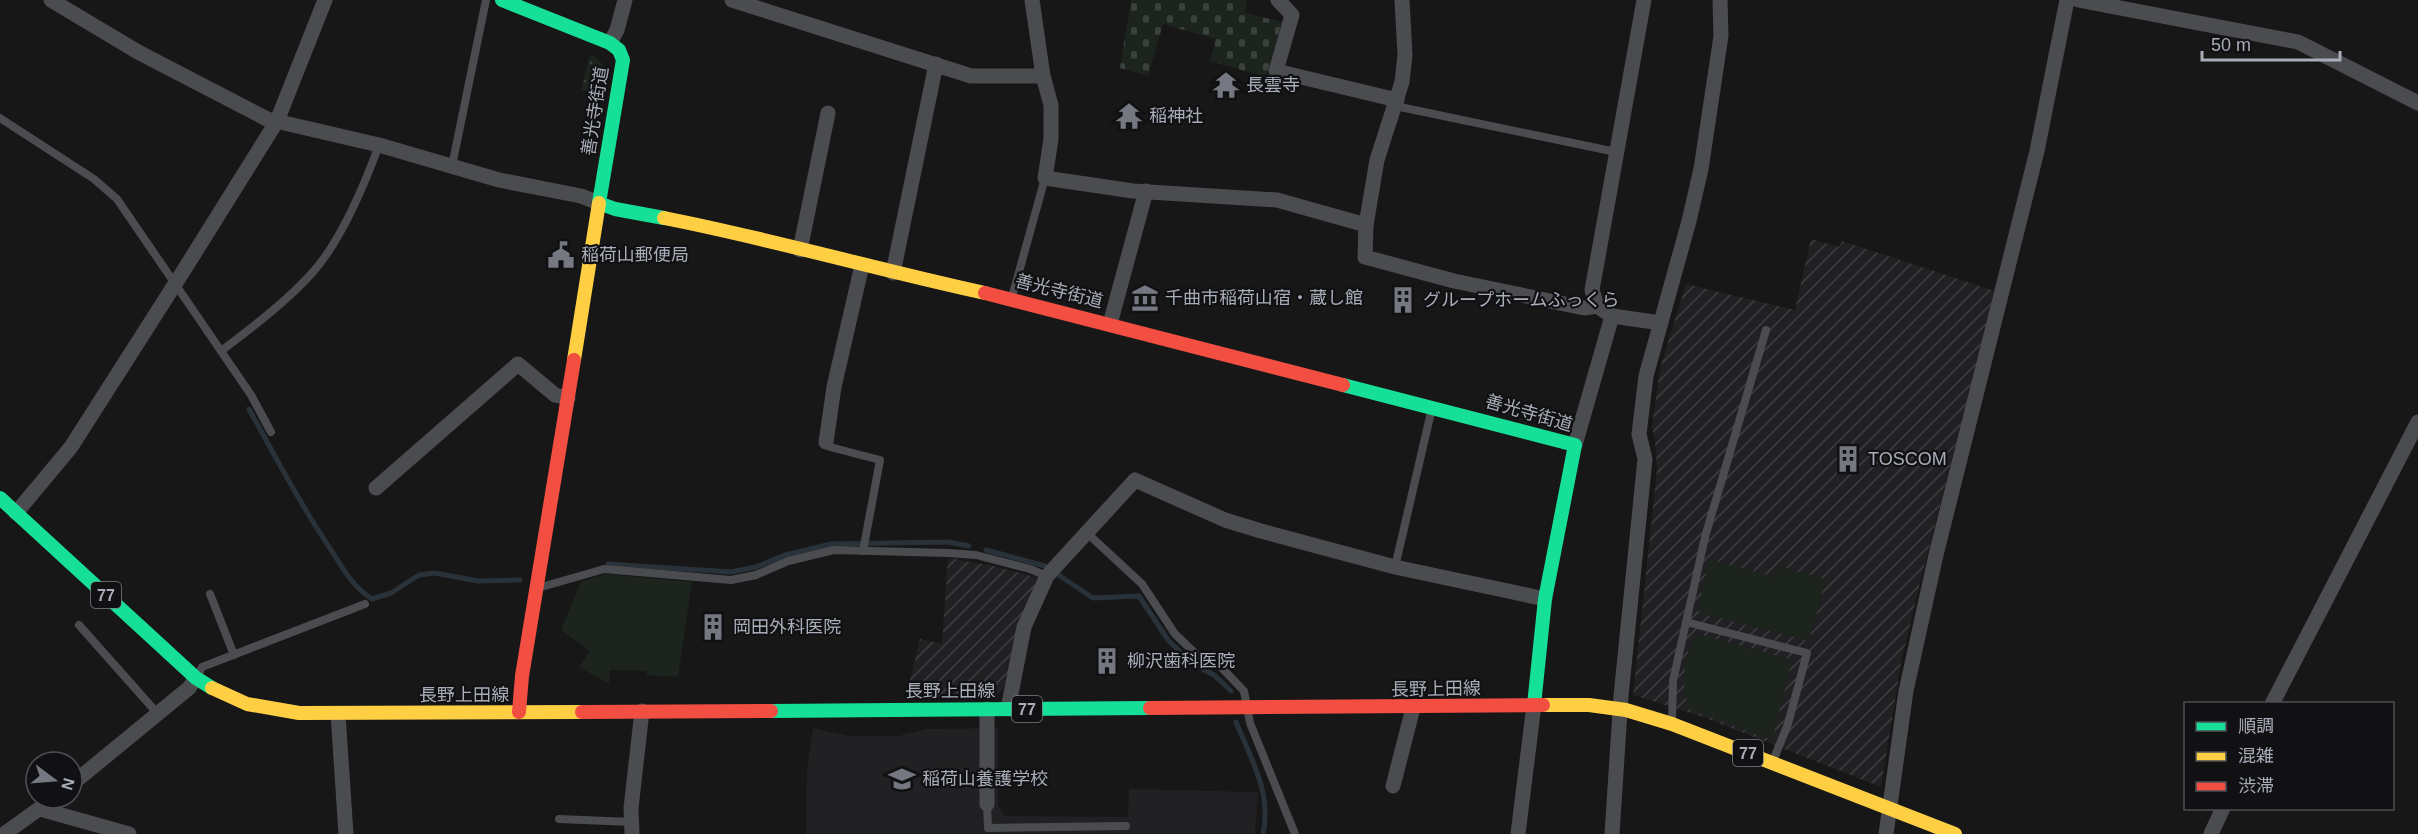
<svg xmlns="http://www.w3.org/2000/svg" width="2418" height="834" font-family="Arial,'Noto Sans JP',sans-serif">
<style>
.built{fill:#212123}
.industrial{fill:url(#industrial-furrows)}
.green{fill:#1d241e}
.cemetery{fill:url(#cemetery-stones)}
.park{fill:url(#park-dots)}
.lines{fill:none;stroke-linecap:round;stroke-linejoin:round}
.stream{stroke:#2a3239;stroke-width:5}
.lane{stroke:#4b4c50;stroke-width:8}
.street{stroke:#4b4c50;stroke-width:15}
.fast{stroke:#16e098;stroke-width:14}
.slow{stroke:#ffcf43;stroke-width:14}
.jam{stroke:#f24e42;stroke-width:14}
.labels{text-anchor:middle;stroke-width:4.5;stroke-linejoin:round;paint-order:stroke}
.shield{fill:#111113;stroke:#7b7e86;stroke-width:1.5}
.shield-label{font-size:16px;font-weight:bold;fill:#a8adb8}
.poi-label{font-size:18px;fill:#a8adb8;stroke:#111113;text-anchor:start}
.street-label{font-size:18px;fill:#a8adb8;stroke:#111113}
</style>
<defs>
<pattern id="industrial-furrows" width="10" height="10" patternUnits="userSpaceOnUse" patternTransform="scale(1.5)"><rect width="10" height="10" fill="#212123"/><path d="M-1 1l2-2M0 10L10 0M9 11l2-2" fill="none" stroke="#3e3f41"/></pattern>
<pattern id="cemetery-stones" width="16" height="16" patternUnits="userSpaceOnUse" patternTransform="scale(1.5)"><rect width="16" height="16" fill="#1d241e"/><path d="M2 7V4a2 2 0 0 1 4 0v3zM10 15v-3a2 2 0 0 1 4 0v3z" fill="#3b413d"/></pattern>
<pattern id="park-dots" width="8" height="8" patternUnits="userSpaceOnUse" patternTransform="scale(1.5)"><rect width="8" height="8" fill="#1d241e"/><path d="M2 2h.1M6 6h.1" fill="none" stroke="#3b413d" stroke-width="1.8" stroke-linecap="round"/></pattern>
</defs>
<rect width="100%" height="100%" fill="#171717"/>
<path class="built" d="M813 728 848 736H898L926 729 998 728V805L1005 816 1128 817 1129 789 1254 792H1258L1255 834H806L807 769Z"/>
<g class="industrial">
<path d="M1811 239 1839 247 1842 241 1995 291 1919 587 1901 663 1881 787 1703 717 1633 695 1657 470 1655 440 1652 427 1660 368 1686 284 1795 310Z"/>
<path d="M948 558 989 565 1039 578 1006 685 997 696 906 697 920 639 942 644Z"/>
</g>
<g class="green">
<path d="M1709 559 1774 577 1778 566 1822 578 1825 583 1810 638 1806 640 1700 613 1698 610Z"/>
<path d="M606 574 692 582 678 677 647 675V671L610 670 609 684 579 667 590 651 561 630 581 582Z"/>
<path d="M1697 634 1787 658 1791 665 1772 740 1687 708C1683 686 1682 653 1697 634Z"/>
</g>
<path class="cemetery" d="M1131 0H1247L1245 13 1282 22 1266 77 1210 61 1216 39 1163 24 1148 76 1120 68Z"/>
<path class="park" d="M590 55C609 62 605 77 601 94L581 90Z"/>
<g class="lines">
<g class="stream">
<path d="M249 409C276 458 302 507 333 553 343 569 355 589 372 599L391 593 419 575 435 573 478 581 520 580"/>
<path d="M986 550 1045 566 1093 598 1139 596 1168 640 1191 663 1214 675 1231 691"/>
<path d="M608 564 731 572 756 567 785 555 831 544 948 542 969 546"/>
<path d="M1236 722C1251 759 1272 793 1263 834"/>
</g>
<g class="lane">
<path d="M1398 101 1400 107 1616 152"/>
<path d="M0 118 94 179 117 199 221 351 251 395 271 432"/>
<path d="M452 166 486 0"/>
<path d="M1012 297 1045 178"/>
<path d="M221 351C254 326 286 302 313 272 342 239 364 186 379 145"/>
<path d="M826 442 830 447 880 460 863 551"/>
<path d="M1087 533 1142 584 1175 634 1197 655 1220 666 1244 691 1250 723 1295 834"/>
<path d="M1395 567 1432 408"/>
<path d="M538 588 604 569 731 580 756 575 788 561 834 550 948 553 976 555 1030 569 1047 576"/>
<path d="M210 594 234 655"/>
<path d="M1686 622 1807 653 1788 724 1773 761"/>
<path d="M79 625 158 714"/>
<path d="M197 677 202 667 365 604"/>
<path d="M1672 722 1673 681 1705 537 1766 330"/>
<path d="M987 804 988 828 1126 826"/>
<path d="M559 819 632 822"/>
</g>
<g class="street">
<path d="M51 0 138 52 267 119 379 145 499 180 581 196 599 203"/>
<path d="M732 0 971 76H1043"/>
<path d="M1032 0 1043 76 1051 105V139L1045 178 1133 191 1277 200 1366 225 1365 257 1454 281 1584 308 1597 306"/>
<path d="M1278 0 1292 15 1276 71 1397 100"/>
<path d="M2078 0 2298 42 2418 103"/>
<path d="M610 43 617 30 625 0"/>
<path d="M1366 225 1377 160 1402 82 1405 55 1402 0"/>
<path d="M800 250 828 113"/>
<path d="M893 273 936 64"/>
<path d="M1612 316 1661 323"/>
<path d="M1110 324 1146 191"/>
<path d="M826 442 834 387 862 265"/>
<path d="M1575 445 1612 316 1597 306 1592 290 1644 0"/>
<path d="M376 488 518 364 555 395 568 398"/>
<path d="M16 513 71 447 184 270 277 121 325 0"/>
<path d="M2272 704 2418 422"/>
<path d="M987 709V804"/>
<path d="M1008 709 1024 627 1047 576 1135 480 1225 520 1261 531 1395 567 1545 599"/>
<path d="M338 714 346 834"/>
<path d="M72 784 189 688 196 678"/>
<path d="M1393 786 1413 708"/>
<path d="M40 809 129 834"/>
<path d="M4 834 54 798"/>
<path d="M632 834 631 808 642 711"/>
<path d="M1518 834 1534 705"/>
<path d="M1612 834 1621 696 1645 459 1639 434 1646 376 1689 221 1701 169 1721 36 1720 0"/>
<path d="M1886 834 1906 691 1936 555 2037 151 2067 0"/>
<path d="M2211 834 2223 808"/>
</g>
<g class="fast">
<path d="M502 0 610 43 619 50 623 60 599 203 615 209 664 218"/>
<path d="M1343 385 1575 445 1545 599 1534 705"/>
<path d="M0 498 196 678 212 688"/>
<path d="M771 711 1150 708"/>
</g>
<g class="slow">
<path d="M664 218C772 239 878 270 985 293"/>
<path d="M574 360 599 203"/>
<path d="M212 688 247 704 299 713 582 712"/>
<path d="M1543 705H1589L1626 710 1672 724 1955 834"/>
</g>
<g class="jam">
<path d="M985 293 1343 385"/>
<path d="M1150 708 1543 705"/>
<path d="M519 712 522 676 574 360"/>
<path d="M582 712 771 711"/>
</g>
</g>
<defs>
<symbol id="temple-bare" viewBox="-9 -9 18 18"><path d="M0-6L5-2H3V0L6.5 2.5H4V6H1.5V3h-3V6H-4V2.5H-6.5L-3 0V-2H-5Z" fill="#757880" stroke="#111113" stroke-width="2.5" paint-order="stroke"/></symbol>
<symbol id="civic-bare" viewBox="-9 -9 18 18"><path d="M-.6-6.5H3V-4.5H.6V-3L4-1V1h2V6H-6V1h2V-1L-.6-3ZM-1.2 2.5V6h2.4V2.5Z" fill="#757880" stroke="#111113" stroke-width="2.5" paint-order="stroke"/></symbol>
<symbol id="museum-bare" viewBox="-9 -9 18 18"><path d="M0-6L6-3V-2H-6V-3ZM-5-1h2V3h-2ZM-1-1h2V3h-2ZM3-1h2V3H3ZM-6 4H6V6H-6Z" fill="#757880" stroke="#111113" stroke-width="2.5" paint-order="stroke"/></symbol>
<symbol id="building-bare" viewBox="-9 -9 18 18"><path d="M-4-6H4V6H1V3H-1V6H-4ZM-2.5-4.3h1.7v1.8h-1.7ZM.8-4.3h1.7v1.8H.8ZM-2.5-1h1.7V.8h-1.7ZM.8-1h1.7V.8H.8Z" fill="#757880" stroke="#111113" stroke-width="2.5" paint-order="stroke"/></symbol>
<symbol id="school-bare" viewBox="-9 -9 18 18"><path d="M0-5L7-2L0 1L-7-2ZM-4 1L0 2.5L4 1V4Q0 6-4 4Z" fill="#757880" stroke="#111113" stroke-width="2.5" paint-order="stroke"/></symbol>
</defs>
<g fill-rule="evenodd">
<use href="#temple-bare" x="1207" y="66" width="38" height="38"/>
<use href="#temple-bare" x="1110" y="97" width="38" height="38"/>
<use href="#civic-bare" x="542" y="236" width="38" height="38"/>
<use href="#museum-bare" x="1126" y="279" width="38" height="38"/>
<use href="#building-bare" x="1384" y="281" width="38" height="38"/>
<use href="#building-bare" x="1829" y="440" width="38" height="38"/>
<use href="#building-bare" x="694" y="608" width="38" height="38"/>
<use href="#building-bare" x="1088" y="642" width="38" height="38"/>
<use href="#school-bare" x="883" y="760" width="38" height="38"/>
</g>
<g class="labels">
<g class="shield">
<rect x="91" y="582" width="30" height="26" rx="4.5"/>
<rect x="1012" y="696" width="30" height="26" rx="4.5"/>
<rect x="1733" y="740" width="30" height="26" rx="4.5"/>
</g>
<g class="shield-label">
<text x="106" y="601">77</text>
<text x="1027" y="715">77</text>
<text x="1748" y="759">77</text>
</g>
<g class="poi-label">
<text x="1246" y="91">長雲寺</text>
<text x="1149" y="122">稲神社</text>
<text x="581" y="261">稲荷山郵便局</text>
<text x="1165" y="304">千曲市稲荷山宿・蔵し館</text>
<text x="1423" y="306">グループホームふっくら</text>
<text x="1868" y="465">TOSCOM</text>
<text x="733" y="633">岡田外科医院</text>
<text x="1127" y="667">柳沢歯科医院</text>
<text x="922" y="785">稲荷山養護学校</text>
</g>
<g class="street-label">
<text transform="translate(595 111) rotate(-81)" y="6">善光寺街道</text>
<text transform="translate(1059 291) rotate(14)" y="6">善光寺街道</text>
<text transform="translate(1529 413) rotate(16)" y="6">善光寺街道</text>
<text transform="translate(1436 689) rotate(-1)" y="6">長野上田線</text>
<text x="950" y="697">長野上田線</text>
<text x="464" y="701">長野上田線</text>
</g>
</g>
<rect x="2184" y="702" width="210" height="108" fill="#111113" stroke="#4d4f55" stroke-width="1.5"/>
<rect x="2196" y="722" width="30" height="9" fill="#16e098" stroke="#4d4f55" stroke-width="1.5"/>
<text x="2238" y="732" font-size="18" fill="#a8adb8">順調</text>
<rect x="2196" y="752" width="30" height="9" fill="#ffcf43" stroke="#4d4f55" stroke-width="1.5"/>
<text x="2238" y="762" font-size="18" fill="#a8adb8">混雑</text>
<rect x="2196" y="782" width="30" height="9" fill="#f24e42" stroke="#4d4f55" stroke-width="1.5"/>
<text x="2238" y="792" font-size="18" fill="#a8adb8">渋滞</text>
<g transform="translate(54 780) rotate(106)"><circle r="28" fill="#111113" stroke="#4d4f55" stroke-width="1.5"/>
<path d="M0-4.5L10 22L0 15L-10 22Z" fill="#757880"/>
<text y="-9" font-size="16" font-weight="bold" text-anchor="middle" fill="#a8adb8">N</text>
</g>
<path d="M2202 51v9h138v-9" fill="none" stroke="#a8adb8" stroke-width="3"/>
<text x="2211" y="51" font-size="18" fill="#a8adb8" stroke="#111113" stroke-width="4.5" paint-order="stroke">50 m</text>
</svg>
